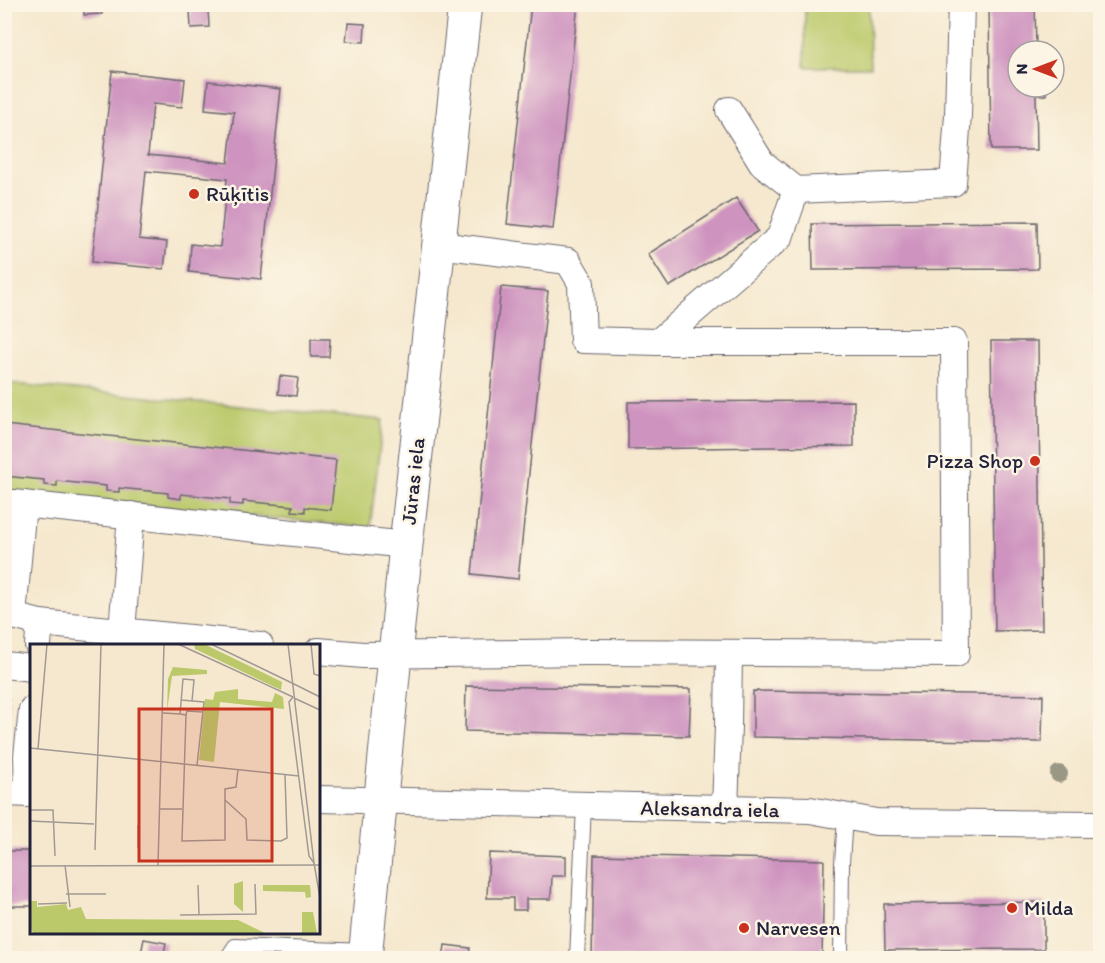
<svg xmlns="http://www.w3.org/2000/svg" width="1105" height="963" font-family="Itim,sans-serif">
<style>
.green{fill:#bbc96b;stroke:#6e7653;stroke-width:1.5}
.building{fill:#ce93bf}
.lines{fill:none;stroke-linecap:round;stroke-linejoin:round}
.lane-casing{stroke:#6c676e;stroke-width:16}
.street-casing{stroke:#6c676e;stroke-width:28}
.secondary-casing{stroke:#6c676e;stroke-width:35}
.lane{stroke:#fff;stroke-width:14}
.street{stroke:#fff;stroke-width:26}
.secondary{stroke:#fff;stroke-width:33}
.tree{fill:#9a9785}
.poi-dot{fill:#c8321e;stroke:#fcf5e5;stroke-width:2}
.labels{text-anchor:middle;stroke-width:5;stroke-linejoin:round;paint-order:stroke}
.poi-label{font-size:21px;fill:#22223b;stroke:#fcf5e5;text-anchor:start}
.street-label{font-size:21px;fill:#22223b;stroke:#fcf5e5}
.inset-road{fill:none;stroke:#a19993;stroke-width:1.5}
.view{fill:#c8321e;fill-opacity:0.15;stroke:#c8321e;stroke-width:3}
.inset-edge{fill:none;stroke:#22223b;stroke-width:3}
</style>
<rect width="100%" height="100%" fill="#fcf5e5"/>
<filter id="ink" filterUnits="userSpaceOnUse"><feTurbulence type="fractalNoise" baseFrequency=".0167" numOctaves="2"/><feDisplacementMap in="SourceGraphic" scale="12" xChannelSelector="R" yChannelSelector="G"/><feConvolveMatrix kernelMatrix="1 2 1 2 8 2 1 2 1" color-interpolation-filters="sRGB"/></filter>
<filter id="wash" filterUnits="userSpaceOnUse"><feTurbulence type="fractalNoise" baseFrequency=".008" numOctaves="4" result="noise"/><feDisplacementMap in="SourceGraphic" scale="24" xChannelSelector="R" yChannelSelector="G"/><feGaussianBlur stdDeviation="1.35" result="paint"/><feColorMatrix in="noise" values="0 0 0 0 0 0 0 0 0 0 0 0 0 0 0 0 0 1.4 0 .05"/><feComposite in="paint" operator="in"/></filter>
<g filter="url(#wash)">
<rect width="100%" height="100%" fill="#f5e8ce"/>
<g class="green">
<path d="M805 5H869L870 67H805Z"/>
<path d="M4 383 383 420 370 528 5 491Z"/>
</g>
<g id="blocks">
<g class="building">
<path d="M84 4H102V14L84 15Z"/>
<path d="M531 4H578L553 229 507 224Z"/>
<path d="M989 4H1035L1036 51H1018V87H1046V95H1036L1037 150H991Z"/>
<path d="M208 9 209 27 191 28 190 10Z"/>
<path d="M348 23 365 24 364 42 346 41Z"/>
<path d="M112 71 185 79 182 107 153 104 148 155 228 163 234 112 205 109 208 81 281 89 261 279 189 272 191 244 220 247 227 179 146 171 139 239 167 242 164 269 92 262Z"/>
<path d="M736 198 758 231 669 287 648 254Z"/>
<path d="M1037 222 1038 269 813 270 812 224Z"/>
<path d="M501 287 548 291 518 579 472 574Z"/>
<path d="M311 339H330L329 357H311Z"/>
<path d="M991 341H1038L1042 630 995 631Z"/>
<path d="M280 376 298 378 296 396 278 394Z"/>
<path d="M854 401V446L628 449V402Z"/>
<path d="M4 425 336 460 331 510 305 507V512L292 511 293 506 243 501V505L230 504V499L181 494V499L168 497V493L119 488V492L106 491V486L57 481V486L44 485V480L4 476Z"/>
<path d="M466 686 691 689 689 736 465 731Z"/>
<path d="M753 691 1043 695 1042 742 753 737Z"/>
<path d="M4 700H9L6 736H4Z"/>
<rect x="4" y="851" width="28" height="55"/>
<path d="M489 853 566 856V876H552L551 899H526V910H513V898H487Z"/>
<path d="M594 855 824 860 822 958H592Z"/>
<path d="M1044 902V949L885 950 884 904Z"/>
<path d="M144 939 166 943 163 958H140Z"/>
<path d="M445 945 470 948 469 958H443Z"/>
</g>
</g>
</g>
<g filter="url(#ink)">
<use href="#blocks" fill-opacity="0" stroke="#6c676e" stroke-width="1.5"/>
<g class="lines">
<defs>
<g id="lane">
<path d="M227 958 235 946 366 951"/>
<path d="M577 958 584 806"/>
<path d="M841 958 842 863 845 817"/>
</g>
<g id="street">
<path d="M729 110 762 163 796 190"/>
<path d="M658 342 780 237 796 190 953 183 958 115 961 4"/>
<path d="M4 502 406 545"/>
<path d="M23 504 13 616 40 623"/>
<path d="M122 631 131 515"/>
<path d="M38 645 40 623 260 645"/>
<path d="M318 651 363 655 589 652 956 654 954 342H658L583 340 581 283 568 261 438 245"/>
<path d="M4 665 32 668"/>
<path d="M4 793 32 794"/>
<path d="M28 794 27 756 32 710"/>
<path d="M318 799 810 810 876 822 1100 824"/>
<path d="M725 809 728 727 729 653"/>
</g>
<path id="secondary" d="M365 958 406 545 465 4"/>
</defs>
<use href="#lane" class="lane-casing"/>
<use href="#street" class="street-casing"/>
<use href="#secondary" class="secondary-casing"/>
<use href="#lane" class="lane"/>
<use href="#street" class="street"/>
<use href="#secondary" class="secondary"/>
</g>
<circle class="tree" cx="1059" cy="774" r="9"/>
</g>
<g class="poi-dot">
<circle cx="194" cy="194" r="6"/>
<circle cx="1035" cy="461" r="6"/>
<circle cx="1012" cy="908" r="6"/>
<circle cx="744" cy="928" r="6"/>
</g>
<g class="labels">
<g class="poi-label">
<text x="206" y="201">Rūķītis</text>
<text x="1023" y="468" text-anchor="end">Pizza Shop</text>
<text x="1024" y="915">Milda</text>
<text x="756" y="935">Narvesen</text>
</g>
<g class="street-label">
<text transform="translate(413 481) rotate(-84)" y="7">Jūras iela</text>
<text transform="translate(710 809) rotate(1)" y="7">Aleksandra iela</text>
</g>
</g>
<g transform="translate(30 644)">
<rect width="290" height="290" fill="#f5e8ce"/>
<path d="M164 0H174L252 38 251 46 165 5ZM143 23 177 26V30L142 32 137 67 138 35ZM208 45V55L242 58 245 49 253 53 254 65 190 58 184 118 169 116 175 55 183 56 185 48ZM213 237V268L204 260V240ZM233 241H280L281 253 276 254 275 248 233 247ZM0 257H7V263L36 260 38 266 51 263 56 275 208 276 235 289 4 290 0 284ZM272 268H283L287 289H272Z" fill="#bbc96b"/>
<path class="inset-road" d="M148 0 263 53M181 0 262 39M258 0 284 219M281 0 284 30 290 32M262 39 290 53M263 53 259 58 279 212 284 219M264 54 290 66M151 56 174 58 167 121M133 69 150 70 153 35 164 36 162 57M150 70 156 71 152 197 195 196V145L206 143 208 125M156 71 157 67 172 68M0 104 269 132M8 105 17 0M195 156 216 175 217 196 251 197 257 194 255 131M130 165H152M0 166H23L25 212M0 177 64 180M108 181V204M65 206 71 0M284 219 290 254M35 221 40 263M128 221 134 0M0 222 290 221M168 241 169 270M36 250H76M8 260 37 259M150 271 226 270 225 240"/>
<path class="view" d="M109 65H242V217H109Z"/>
<rect width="290" height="290" class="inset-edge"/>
</g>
<rect width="1105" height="963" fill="none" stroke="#fcf5e5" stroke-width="24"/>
<g transform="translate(1036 69) rotate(270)"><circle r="28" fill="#fcf5e5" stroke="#a5a1a1" stroke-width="1.5"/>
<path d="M0-4.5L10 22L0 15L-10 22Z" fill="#c8321e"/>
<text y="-9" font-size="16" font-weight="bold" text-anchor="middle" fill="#22223b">N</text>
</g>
</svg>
